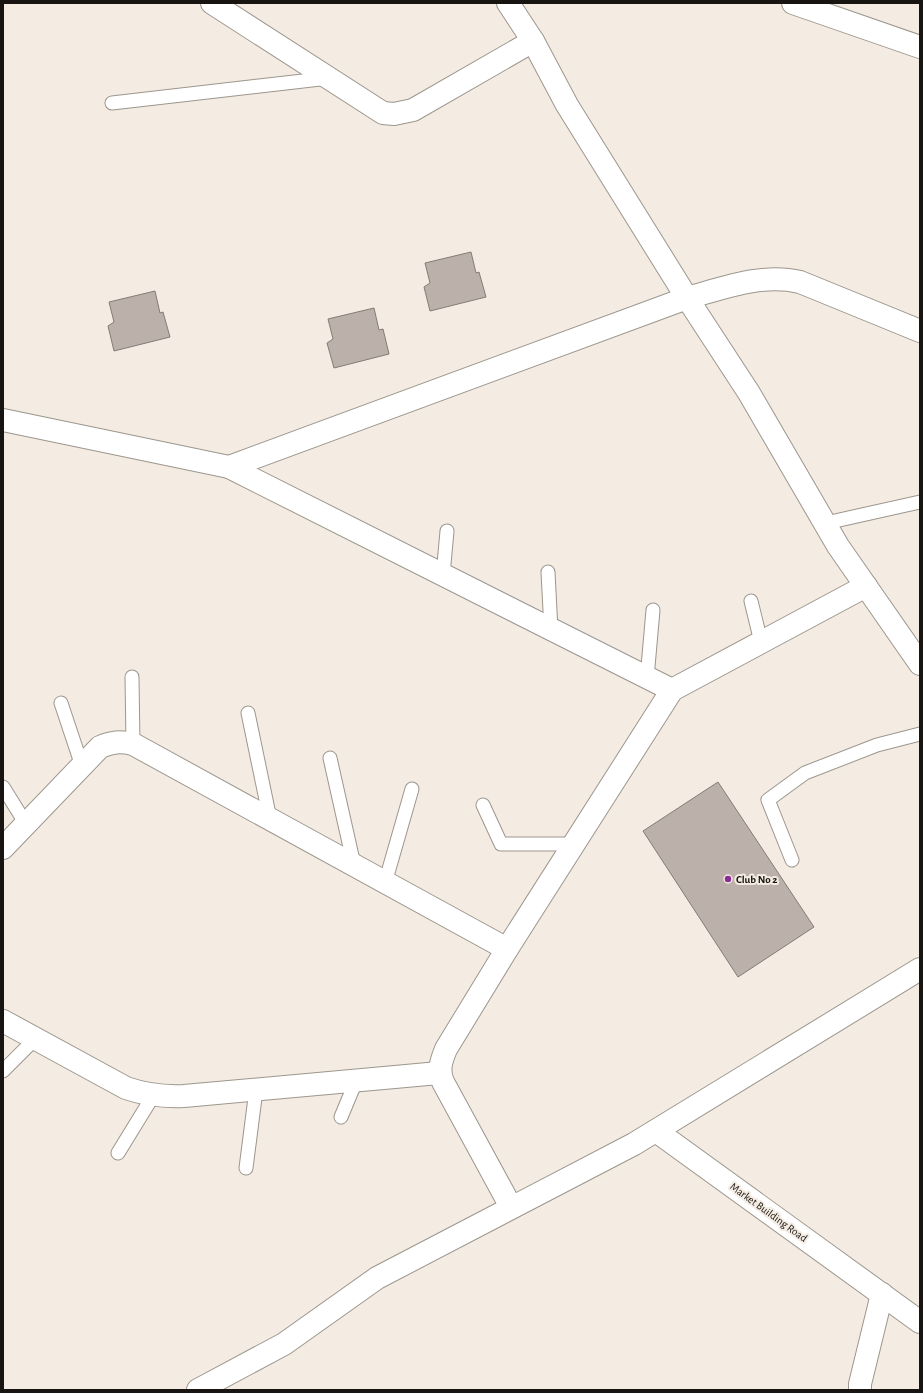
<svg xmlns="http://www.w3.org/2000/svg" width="923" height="1393" font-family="'Alegreya Sans',sans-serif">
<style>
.building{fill:#bbb0aa;stroke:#857b76}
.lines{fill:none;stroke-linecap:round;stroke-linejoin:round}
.lane-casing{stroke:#9c968d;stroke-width:15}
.street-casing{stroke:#9c968d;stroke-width:24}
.lane{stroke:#fff;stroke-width:13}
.street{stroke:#fff;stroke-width:22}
.poi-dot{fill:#8b2b95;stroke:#f4ece3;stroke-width:1.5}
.labels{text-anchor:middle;stroke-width:4;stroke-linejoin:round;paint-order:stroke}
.poi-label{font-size:11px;font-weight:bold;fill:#171411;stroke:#f4ece3;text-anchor:start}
.street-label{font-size:11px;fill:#171411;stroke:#f4ece3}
</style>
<rect width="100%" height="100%" fill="#f4ece3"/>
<g class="building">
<path d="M471 252 476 273 479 272 486 297 430 311 424 287 430 283 425 263Z"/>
<path d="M155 291 160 313 163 312 170 337 114 351 108 326 114 322 109 302Z"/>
<path d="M374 308 379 330 383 329 389 354 334 368 327 343 333 339 328 319Z"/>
<path d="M718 782 814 927 738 977 643 831Z"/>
</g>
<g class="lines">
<defs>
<g id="lane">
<path d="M112 103 329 78"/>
<path d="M826 523 920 502"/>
<path d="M548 572 551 630"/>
<path d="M443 575 447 531"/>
<path d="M751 601 761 642"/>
<path d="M132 677 133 744"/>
<path d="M647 678 653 610"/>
<path d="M61 703 82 766"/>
<path d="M248 713 270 819"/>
<path d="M330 758 354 865"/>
<path d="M3 787 26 824"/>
<path d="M483 805 501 844H574"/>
<path d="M792 860 768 800 805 773 877 745 920 734"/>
<path d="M385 883 412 789"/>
<path d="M3 1071 36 1038"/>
<path d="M341 1117 356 1081"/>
<path d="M118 1153 153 1096"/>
<path d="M246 1168 256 1090"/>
</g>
<g id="street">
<path d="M212 3 383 113 394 114 413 110 533 41"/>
<path d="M508 3 533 41 567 105 687 298 749 393 838 546 920 664"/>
<path d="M793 3 920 47"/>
<path d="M3 420 229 467 672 690"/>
<path d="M229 467 687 298C724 288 762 273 800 282L920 331"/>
<path d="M3 848 100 747C112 742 120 741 133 744L507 949"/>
<path d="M3 1021 126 1088C146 1095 163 1097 184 1096L439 1073"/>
<path d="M656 1131 920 1322"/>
<path d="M511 1207 443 1082C438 1070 441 1061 446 1049L507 949 672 690 866 586"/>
<path d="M198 1390 284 1344 377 1278 634 1144 920 969"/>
<path d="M860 1390V1384L882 1294"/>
</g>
</defs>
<use href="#lane" class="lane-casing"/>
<use href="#street" class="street-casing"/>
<use href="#lane" class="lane"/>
<use href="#street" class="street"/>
</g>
<circle class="poi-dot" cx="728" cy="879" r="4"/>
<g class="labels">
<g class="poi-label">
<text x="736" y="883">Club No 2</text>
</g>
<g class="street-label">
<text transform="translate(769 1212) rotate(36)" y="4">Market Building Road</text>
</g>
</g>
<rect width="923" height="1393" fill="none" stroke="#171411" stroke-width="8"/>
</svg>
